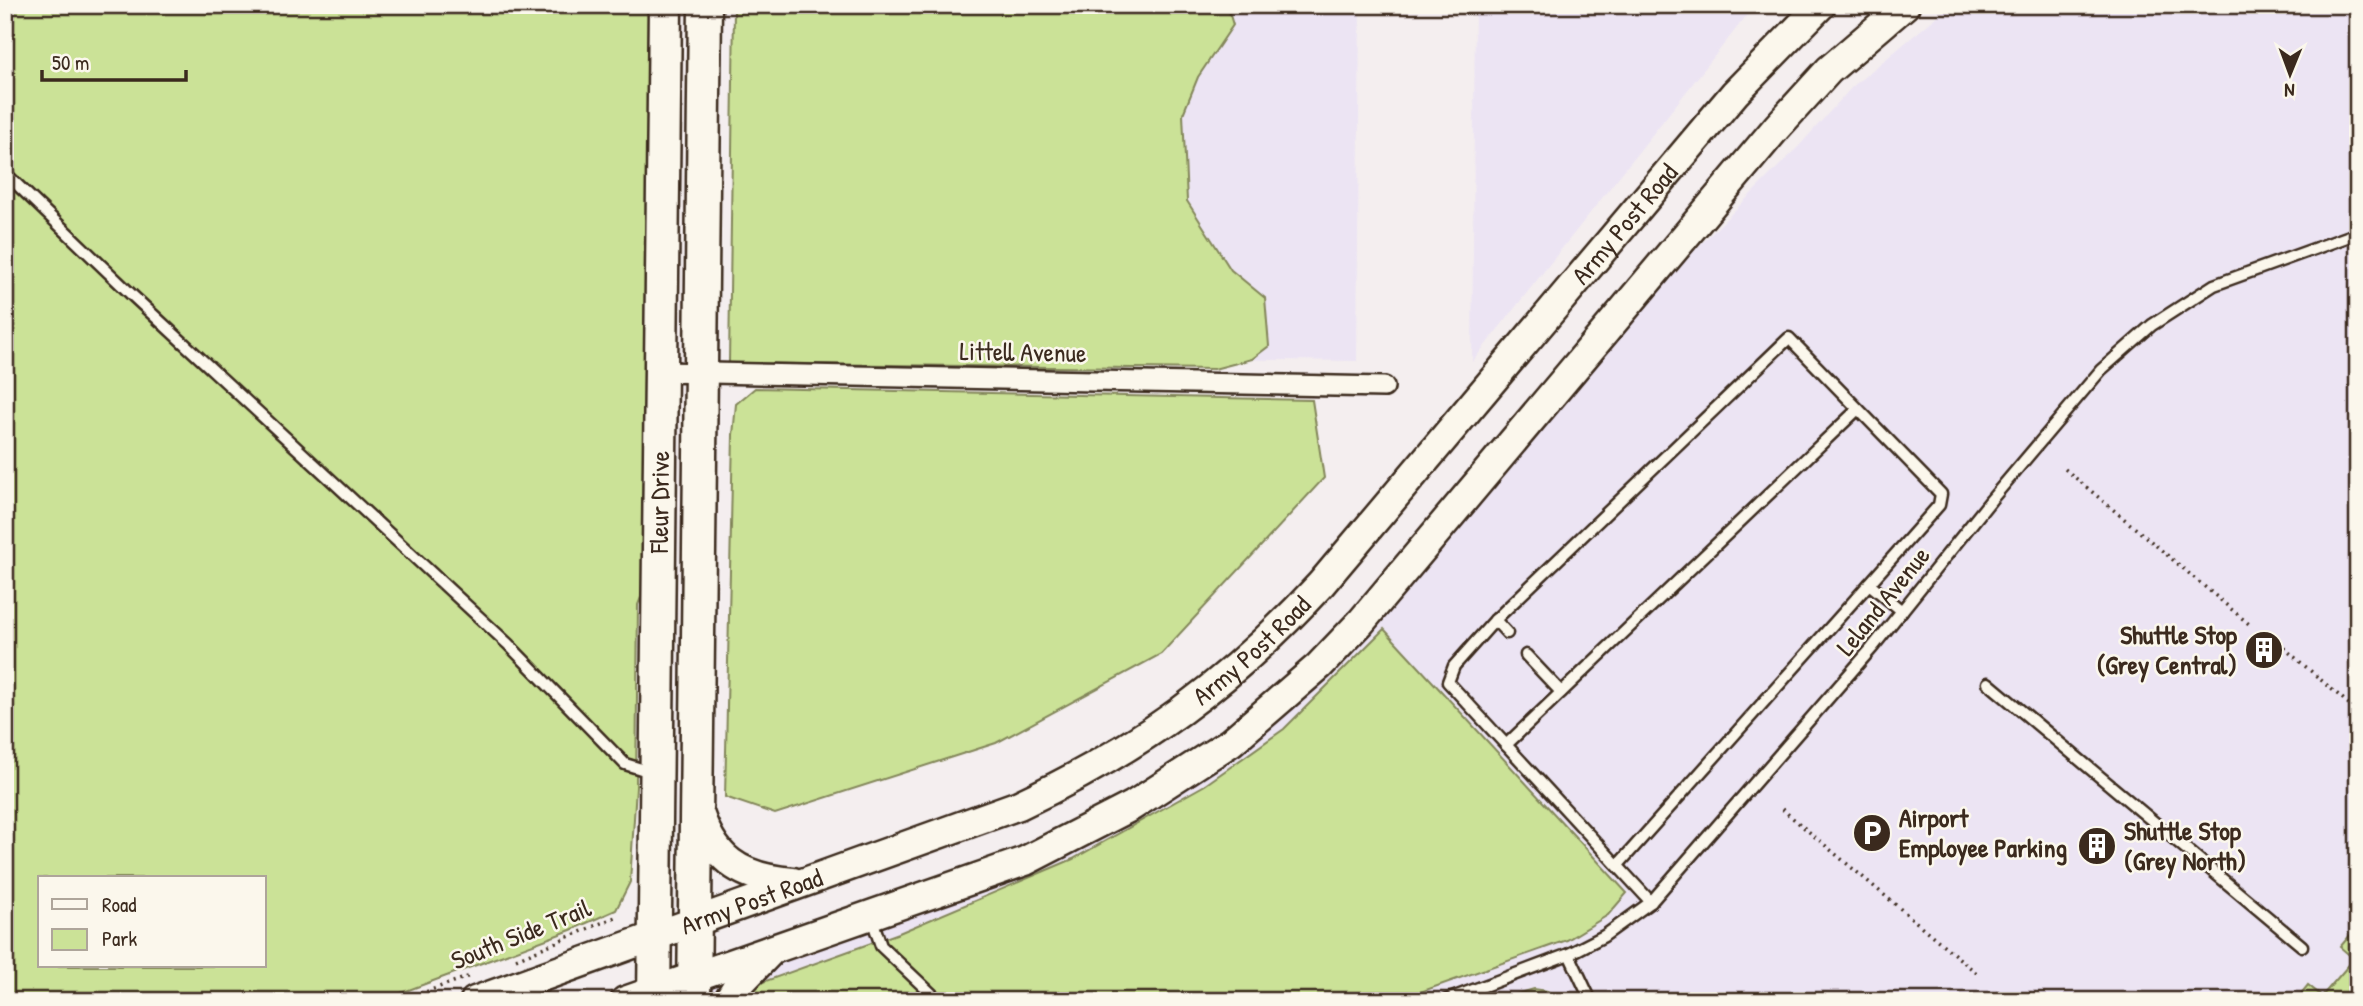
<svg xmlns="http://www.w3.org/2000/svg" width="2363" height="1006" font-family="'Patrick Hand',sans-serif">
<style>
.built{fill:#ece4f3}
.green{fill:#cbe297;stroke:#83865a;stroke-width:2;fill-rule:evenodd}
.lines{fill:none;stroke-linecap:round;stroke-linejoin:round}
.service-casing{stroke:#3b2a1e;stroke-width:15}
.minor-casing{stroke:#3b2a1e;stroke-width:24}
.secondary-casing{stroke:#3b2a1e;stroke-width:33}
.primary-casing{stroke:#3b2a1e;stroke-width:37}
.path{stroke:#3b2a1e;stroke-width:3.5;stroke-dasharray:2 5;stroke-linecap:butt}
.service{stroke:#fbf7ec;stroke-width:10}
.minor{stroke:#fbf7ec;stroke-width:19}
.secondary{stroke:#fbf7ec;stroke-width:28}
.primary{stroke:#fbf7ec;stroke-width:32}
.labels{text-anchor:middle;stroke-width:5;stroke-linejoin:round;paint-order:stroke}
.street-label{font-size:26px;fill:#3b2a1e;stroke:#fbf7ec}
.poi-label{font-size:26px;font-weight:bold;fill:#3b2a1e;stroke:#fbf7ec;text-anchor:start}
</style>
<rect width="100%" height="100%" fill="#f4eeef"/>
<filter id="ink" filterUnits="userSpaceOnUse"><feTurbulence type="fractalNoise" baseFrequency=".0143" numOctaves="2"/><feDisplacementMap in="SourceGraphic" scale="14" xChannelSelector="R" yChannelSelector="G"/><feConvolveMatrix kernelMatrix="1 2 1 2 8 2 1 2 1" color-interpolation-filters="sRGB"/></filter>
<g filter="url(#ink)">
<g class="built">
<path d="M739 5H1360L1357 361 738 353Z"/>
<path d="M1475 5H1755L1472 362Z"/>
<path d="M1951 5H2358V1001H694V976L1025 861 1277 705 1560 385 1799 146 1852 87Z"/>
</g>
<g class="green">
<path d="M5 5H649L648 579 638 605 636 787 630 882 616 910 571 930 379 1001H5ZM40 878H264V966H40Z"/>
<path d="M740 5H1227L1233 25 1198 77 1183 114 1187 201 1231 270 1265 298 1269 346 1252 359 1214 369 729 363 734 10Z"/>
<path d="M755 388 1312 400 1324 478 1161 654 996 743 775 814 725 797 733 435 736 404Z"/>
<path d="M1384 629 1627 893 1608 915 1567 940 1395 1001H741L760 983 899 933 1073 859 1205 785 1284 729Z"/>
<path d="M2358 926V1001H2295L2308 985 2322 996 2354 959 2340 947Z"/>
<path d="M1534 989 1547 991 1561 1001H1493Z"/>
</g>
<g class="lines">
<defs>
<g id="service">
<path d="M5 173 134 297 508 644 625 764 651 772"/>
<path d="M1495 620 1507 633"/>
<path d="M1526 655 1561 692"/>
<path d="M1988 683 2302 946"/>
<path d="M1506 745 1858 409"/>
<path d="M1618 865 1869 584"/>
<path d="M1651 902 1448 682 1454 666 1495 620 1789 338 1941 494 1939 505 1869 584 1902 611"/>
<path d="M871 916 881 946 939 1001"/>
<path d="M1569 954 1591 1001"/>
<path d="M1444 1001 1569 954 1604 936 1651 902 1872 648 1991 500 2101 370 2152 325 2214 285 2358 233"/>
</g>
<path id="minor" d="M661 372 1384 387"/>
<g id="secondary">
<path d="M697 806C712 859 739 878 793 882"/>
<path id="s1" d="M475 1001 1019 805C1142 747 1229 684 1321 584L1735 93 1821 5"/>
<path d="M625 1001 1025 861 1132 806 1231 742 1319 666 1361 622 1777 127 1829 70 1905 5"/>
<path d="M728 1001 738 985 769 953"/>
</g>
<g id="primary">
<path id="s2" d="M654 1001 665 5"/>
<path d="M694 1001 705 5"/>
</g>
</defs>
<use href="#service" class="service-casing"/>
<use href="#minor" class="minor-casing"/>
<use href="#secondary" class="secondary-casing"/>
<use href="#primary" class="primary-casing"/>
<g class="path">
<path d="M2065 469 2249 624"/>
<path d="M2268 634 2358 712"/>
<path d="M1782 809 1979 975"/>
<path d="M516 959 618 916"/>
<path d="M1997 991 2009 1001"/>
<path d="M400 1001 470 976"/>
</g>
<use href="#service" class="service"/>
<use href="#minor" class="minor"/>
<use href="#secondary" class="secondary"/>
<use href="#primary" class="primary"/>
</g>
</g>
<defs>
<symbol id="building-disc" viewBox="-11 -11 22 22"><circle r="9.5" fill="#3b2a1e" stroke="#fbf7ec"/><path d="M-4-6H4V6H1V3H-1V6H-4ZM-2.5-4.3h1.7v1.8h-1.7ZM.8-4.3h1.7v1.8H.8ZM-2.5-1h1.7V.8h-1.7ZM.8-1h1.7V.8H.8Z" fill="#fff"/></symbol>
<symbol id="parking-disc" viewBox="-11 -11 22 22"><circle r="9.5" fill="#3b2a1e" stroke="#fbf7ec"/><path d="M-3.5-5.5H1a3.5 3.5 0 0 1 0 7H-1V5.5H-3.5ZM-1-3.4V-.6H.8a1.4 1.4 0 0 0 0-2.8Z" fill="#fff"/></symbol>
</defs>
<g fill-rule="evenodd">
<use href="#building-disc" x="2242" y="628" width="44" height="44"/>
<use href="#parking-disc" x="1850" y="811" width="44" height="44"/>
<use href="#building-disc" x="2075" y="824" width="44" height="44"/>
</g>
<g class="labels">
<g class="street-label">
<text dy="9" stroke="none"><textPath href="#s1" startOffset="1426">Army Post Road</textPath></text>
<text transform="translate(1023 352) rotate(1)" y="9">Littell Avenue</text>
<text dy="9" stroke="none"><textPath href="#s2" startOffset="499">Fleur Drive</textPath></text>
<text transform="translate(1883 601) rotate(-51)" y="9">Leland Avenue</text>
<text dy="9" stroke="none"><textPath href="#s1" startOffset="859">Army Post Road</textPath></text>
<text dy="9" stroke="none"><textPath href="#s1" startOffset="294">Army Post Road</textPath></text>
<text transform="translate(521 934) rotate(-22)" y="9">South Side Trail</text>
</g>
<g class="poi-label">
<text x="2237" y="644" text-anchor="end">Shuttle Stop<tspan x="2237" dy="30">(Grey Central)</tspan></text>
<text x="1899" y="827">Airport<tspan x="1899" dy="30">Employee Parking</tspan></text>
<text x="2124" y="840">Shuttle Stop<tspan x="2124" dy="30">(Grey North)</tspan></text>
</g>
</g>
<rect width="2363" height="1006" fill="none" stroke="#fbf7ec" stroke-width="28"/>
<rect x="14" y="14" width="2335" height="978" fill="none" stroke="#3b2a1e" stroke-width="2.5" filter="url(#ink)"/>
<rect x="38" y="876" width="228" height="91" fill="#fbf7ec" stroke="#aea59a" stroke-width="2"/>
<rect x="52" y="899" width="35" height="10" fill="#fbf7ec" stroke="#aea59a" stroke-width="2"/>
<text x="102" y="912" font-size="21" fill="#3b2a1e">Road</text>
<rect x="52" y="929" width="35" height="21" fill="#cbe297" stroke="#aea59a" stroke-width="2"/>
<text x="102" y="946" font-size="21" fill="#3b2a1e">Park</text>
<g transform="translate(2290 74) rotate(181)" stroke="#fbf7ec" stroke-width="5" paint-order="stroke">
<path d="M0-5L12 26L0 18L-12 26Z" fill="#3b2a1e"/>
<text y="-10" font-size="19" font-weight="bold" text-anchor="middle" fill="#3b2a1e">N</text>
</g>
<path d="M42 70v10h144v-10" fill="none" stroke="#3b2a1e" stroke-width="3.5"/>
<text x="52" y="70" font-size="21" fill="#3b2a1e" stroke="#fbf7ec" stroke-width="5" paint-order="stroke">50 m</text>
</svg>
